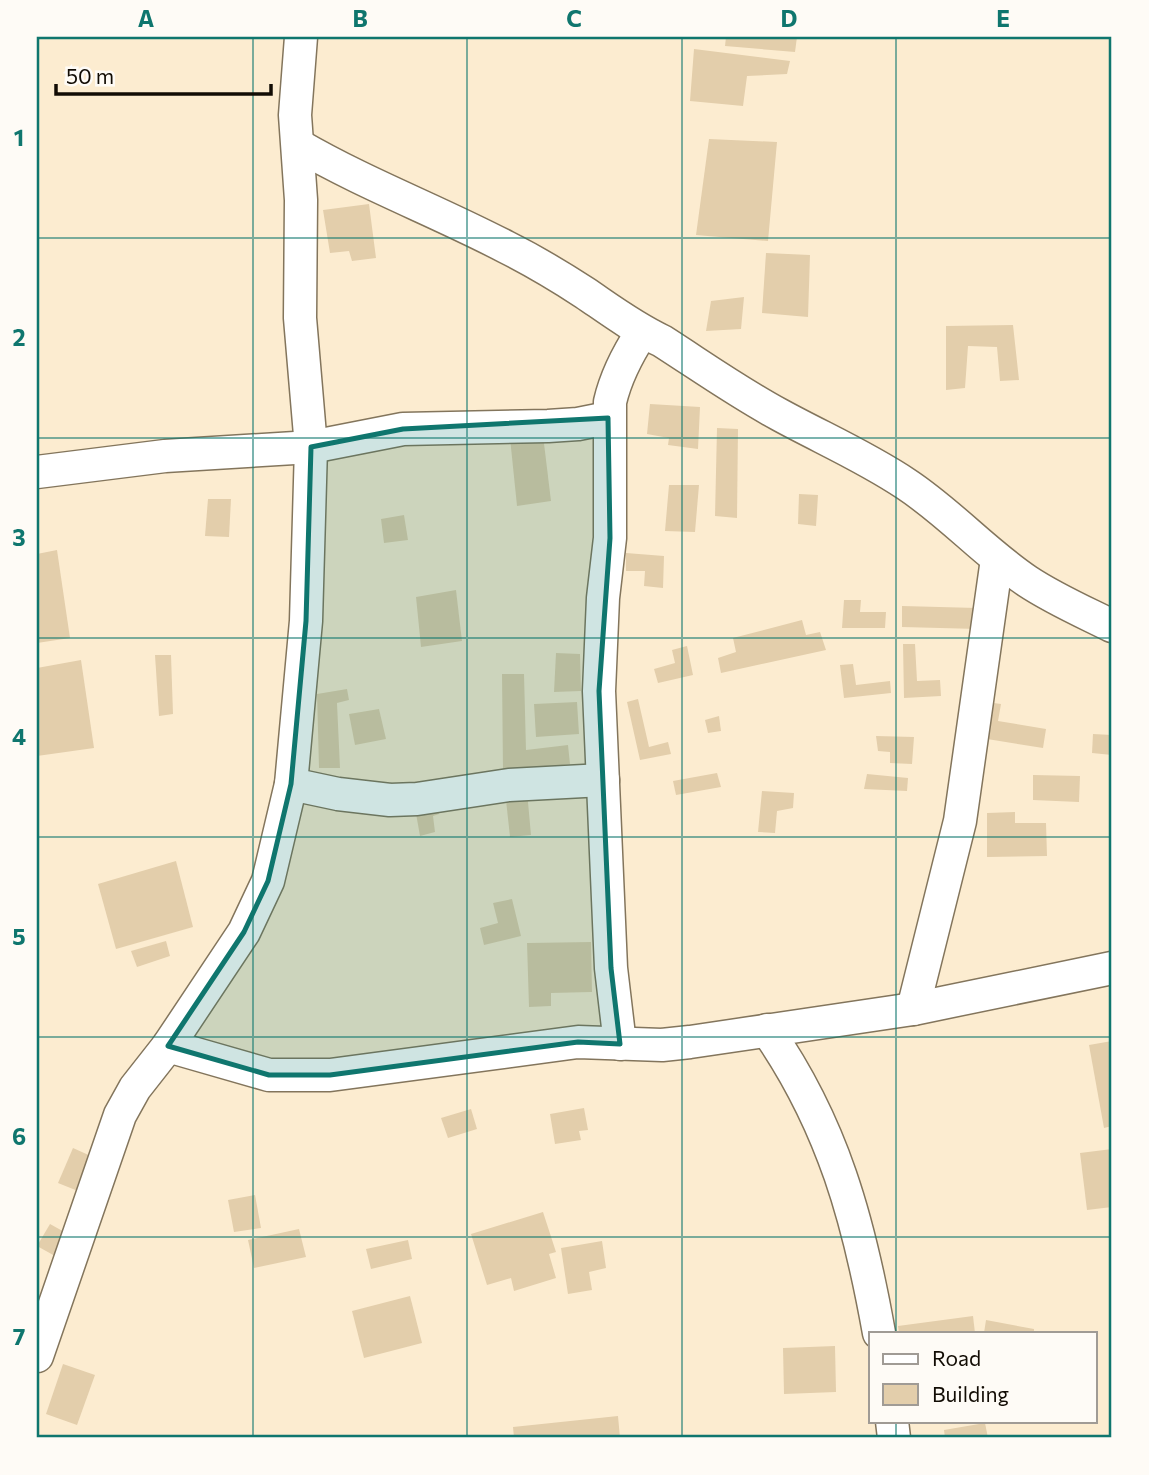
<svg xmlns="http://www.w3.org/2000/svg" width="1149" height="1475" font-family="Commissioner,sans-serif">
<style>
.building{fill:#e3ceab}
.lines{fill:none;stroke-linecap:round;stroke-linejoin:round}
.minor-casing{stroke:#83755c;stroke-width:35}
.minor{stroke:#fff;stroke-width:32}
.marked{fill:#0f766e;fill-opacity:0.2;stroke:#0f766e;stroke-width:5;stroke-linejoin:round}
.grid{fill:none;stroke:#0f766e;stroke-width:2;stroke-opacity:0.55}
.neatline{fill:none;stroke:#0f766e;stroke-width:2.5}
.grid-label{font-size:23px;text-anchor:middle;font-weight:bold;fill:#0f766e}
</style>
<rect width="100%" height="100%" fill="#fcecd0"/>
<g class="building">
<path d="M726 37H797L795 52 725 46Z"/>
<path d="M694 49 790 61 787 74 747 76 743 106 690 101Z"/>
<path d="M709 139 777 142 768 241 696 235Z"/>
<path d="M369 204 376 258 352 261 349 251 330 253 323 210Z"/>
<path d="M766 253 810 255 808 317 762 313Z"/>
<path d="M744 297 741 329 706 331 711 301Z"/>
<path d="M1013 325 1019 380 1000 381 997 347 968 346 965 388 946 390V326Z"/>
<path d="M650 404 700 407 698 449 668 445 669 438 647 434Z"/>
<path d="M717 428 738 429 737 518 715 516Z"/>
<path d="M543 435 551 501 517 506 510 438Z"/>
<path d="M669 485H699L695 532 665 531Z"/>
<path d="M799 494 818 495 816 526 798 524Z"/>
<path d="M208 499H231L229 537 205 536Z"/>
<path d="M404 515 408 540 384 543 381 519Z"/>
<path d="M57 550 70 638 37 643V554Z"/>
<path d="M626 553 664 556 663 588 644 586 645 571H626Z"/>
<path d="M456 590 462 641 421 647 416 597Z"/>
<path d="M844 600H861L860 612H886L885 628H842Z"/>
<path d="M902 606 977 608 978 629 902 627Z"/>
<path d="M802 620 806 635 820 632 826 650 721 673 718 658 736 652 733 638Z"/>
<path d="M903 644H915L917 681 940 680 941 696 904 698Z"/>
<path d="M687 646 693 675 658 683 654 669 675 663 672 650Z"/>
<path d="M556 653 580 654 581 691 554 692Z"/>
<path d="M155 655H171L173 714 159 716Z"/>
<path d="M81 660 94 748 37 756V668Z"/>
<path d="M853 664 856 685 890 681 891 693 844 698 840 665Z"/>
<path d="M502 674H524L526 750 568 745 570 764 503 772Z"/>
<path d="M347 689 349 700 337 703 340 768H319L317 694Z"/>
<path d="M638 699 649 747 668 742 671 754 640 760 627 702Z"/>
<path d="M577 702 579 734 536 737 534 704Z"/>
<path d="M986 702 1001 704 998 721 1046 729 1043 748 981 738Z"/>
<path d="M379 709 386 739 355 745 349 714Z"/>
<path d="M719 716 721 731 708 733 705 720Z"/>
<path d="M1093 734 1112 735V755L1092 753Z"/>
<path d="M876 736 914 737 912 764 890 763V752L878 751Z"/>
<path d="M717 773 721 787 676 795 673 781Z"/>
<path d="M867 774 908 778 907 791 864 789Z"/>
<path d="M1033 775 1080 776 1079 802 1033 800Z"/>
<path d="M505 791H527L531 835 510 837Z"/>
<path d="M762 791 794 793 793 808 777 811 775 833 758 832Z"/>
<path d="M437 804 439 814 433 816 435 832 420 836 415 808Z"/>
<path d="M1015 812V823H1046L1047 856 987 857V813Z"/>
<path d="M176 861 193 927 116 949 98 884Z"/>
<path d="M512 899 521 936 484 945 480 928 498 923 493 903Z"/>
<path d="M166 941 170 956 137 967 131 951Z"/>
<path d="M591 942 592 992 551 993V1006L529 1007 527 943Z"/>
<path d="M1112 1041V1126L1104 1128 1089 1045Z"/>
<path d="M584 1108 588 1130 579 1131 581 1140 555 1144 550 1114Z"/>
<path d="M471 1109 477 1129 448 1138 441 1118Z"/>
<path d="M73 1148 93 1157 78 1191 58 1183Z"/>
<path d="M1112 1149V1207L1087 1210 1080 1153Z"/>
<path d="M255 1195 261 1228 234 1232 228 1200Z"/>
<path d="M543 1212 556 1252 549 1254 556 1278 514 1291 511 1278 487 1285 471 1234Z"/>
<path d="M50 1224 68 1234 55 1256 37 1246Z"/>
<path d="M299 1229 306 1257 254 1268 248 1240Z"/>
<path d="M408 1240 412 1259 371 1269 366 1249Z"/>
<path d="M602 1241 606 1268 589 1272 592 1290 568 1294 561 1248Z"/>
<path d="M410 1296 422 1343 364 1358 352 1311Z"/>
<path d="M973 1316 975 1333H899L898 1326Z"/>
<path d="M986 1320 1034 1329V1333H984Z"/>
<path d="M835 1346 836 1392 784 1394 783 1348Z"/>
<path d="M63 1364 95 1375 77 1425 46 1414Z"/>
<path d="M618 1416 620 1438H514L513 1427Z"/>
<path d="M985 1423 988 1438H945L944 1430Z"/>
</g>
<g class="lines">
<defs>
<g id="minor">
<path d="M298 145C365 184 437 211 506 247 532 260 559 276 585 293 610 310 634 328 662 341 701 366 739 393 780 415 822 438 866 457 906 484 950 513 984 552 1027 581 1054 599 1084 612 1112 626"/>
<path d="M37 472 165 456 311 447 403 429 548 426 578 424 608 418"/>
<path d="M291 784 338 794 390 800 417 799 509 785 603 780"/>
<path d="M913 1009 960 821 997 559"/>
<path d="M767 1030C833 1125 859 1221 879 1333"/>
<path d="M620 1044 611 968 599 691 603 598 610 538V402C616 376 627 355 642 332"/>
<path d="M168 1046 269 1075H330L578 1042 662 1045 690 1042 913 1009 1112 968"/>
<path d="M37 1356 120 1115 135 1088 168 1046 244 932 268 881 291 784 306 621 311 447 300 318 301 200 295 115 301 37"/>
<path d="M892 1421 894 1438"/>
</g>
</defs>
<use href="#minor" class="minor-casing"/>
<use href="#minor" class="minor"/>
</g>
<path class="marked" d="M608 418 610 538 599 691 611 968 620 1044 578 1042 330 1075H269L168 1046 244 932 268 881 291 784 306 621 311 447 403 429Z"/>
<path class="grid" d="M253 37V1438M467 37V1438M682 37V1438M896 37V1333M37 238H1112M37 438H1112M37 638H1112M37 837H1112M37 1037H1112M37 1237H1112M896 1421V1438"/>
<rect width="1149" height="1475" fill="none" stroke="#fefbf6" stroke-width="77"/>
<rect x="869" y="1332" width="228" height="91" fill="#fefbf6" stroke="#a09b95" stroke-width="2"/>
<rect x="883" y="1354" width="35" height="10" fill="#ffffff" stroke="#a09b95" stroke-width="2"/>
<text x="932" y="1366" font-size="21" fill="#120c04">Road</text>
<rect x="883" y="1384" width="35" height="21" fill="#e3ceab" stroke="#a09b95" stroke-width="2"/>
<text x="932" y="1402" font-size="21" fill="#120c04">Building</text>
<path d="M56 84v10h215v-10" fill="none" stroke="#120c04" stroke-width="3.5"/>
<text x="66" y="84" font-size="21" fill="#120c04" stroke="#fefbf6" stroke-width="5" paint-order="stroke">50 m</text>
<rect x="38" y="38" width="1072" height="1398" class="neatline"/>
<g class="grid-label">
<text x="146" y="27">A</text>
<text x="360" y="27">B</text>
<text x="574" y="27">C</text>
<text x="789" y="27">D</text>
<text x="1003" y="27">E</text>
<text x="19" y="146">1</text>
<text x="19" y="346">2</text>
<text x="19" y="546">3</text>
<text x="19" y="745">4</text>
<text x="19" y="945">5</text>
<text x="19" y="1145">6</text>
<text x="19" y="1345">7</text>
</g>
</svg>
